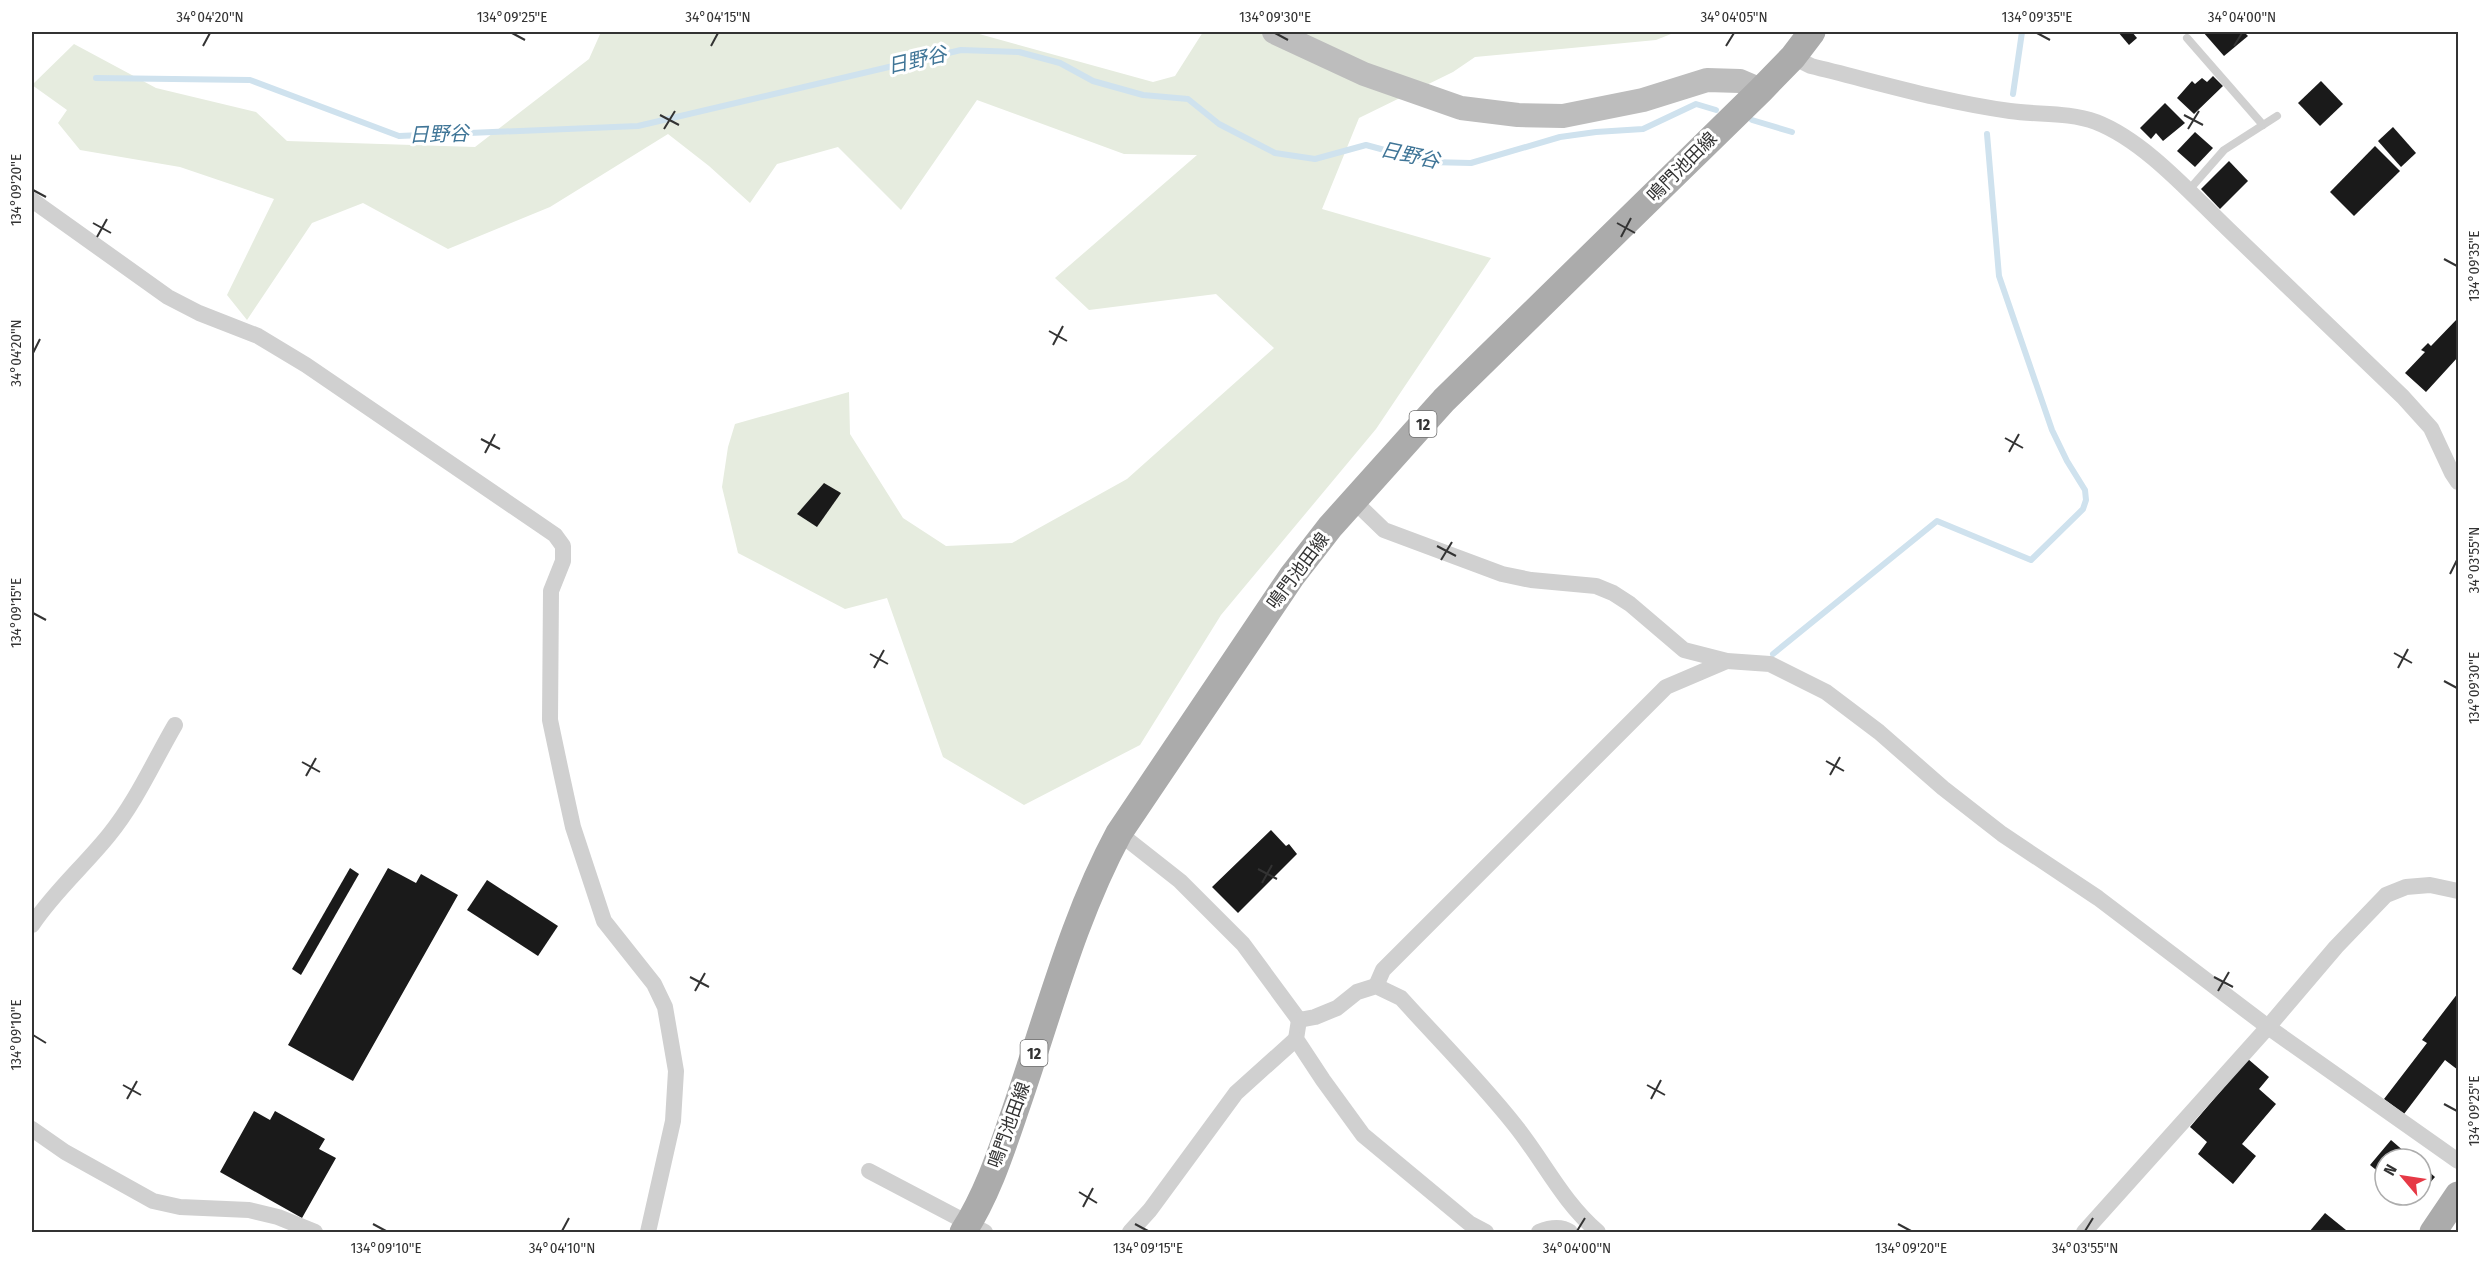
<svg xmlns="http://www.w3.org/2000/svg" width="2490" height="1264" font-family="'Fira Sans Condensed','Noto Sans JP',sans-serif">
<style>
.green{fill:#e6ecdf}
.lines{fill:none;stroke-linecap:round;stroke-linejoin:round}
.stream{stroke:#cfe2ee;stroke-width:6}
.building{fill:#1a1a1a}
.lane{stroke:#d0d0d0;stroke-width:8}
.street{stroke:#d0d0d0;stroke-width:16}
.secondary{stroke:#bdbdbd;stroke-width:24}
.primary{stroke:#ababab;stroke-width:27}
.ticks{fill:none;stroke:#333;stroke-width:2}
.labels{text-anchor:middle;stroke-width:6;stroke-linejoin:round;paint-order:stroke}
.shield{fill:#fff;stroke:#707070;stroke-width:1.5}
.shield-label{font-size:16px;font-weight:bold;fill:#333}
.street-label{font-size:18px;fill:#333;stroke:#fff}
.water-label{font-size:20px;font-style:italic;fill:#3f7597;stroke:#fff}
.neatline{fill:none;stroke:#333;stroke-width:2}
.ticks-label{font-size:15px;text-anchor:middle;fill:#333}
</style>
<rect width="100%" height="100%" fill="#fff"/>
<path class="green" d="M601 32H972L1153 82 1175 76 1203 32H1676L1656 40 1475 57 1453 72 1359 118 1322 209 1491 258 1376 429 1221 615 1140 745 1024 805 943 757 887 598 845 609 738 553 722 487 728 447 735 424 849 392 850 434 903 518 946 546 1012 543 1127 479 1274 348 1216 294 1089 310 1055 278 1197 155 1124 154 977 100 901 210 838 147 777 164 750 203 709 166 668 134 550 207 448 249 363 203 312 223 247 320 227 295 274 199 180 167 80 150 58 123 67 110 32 85 74 44 156 88 256 112 287 141 475 147 589 59Z"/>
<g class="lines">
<g class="stream">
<path d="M96 78 250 80 399 136 638 126 961 50 1019 52 1060 63 1093 81 1143 95 1188 99 1219 124 1275 153 1315 159 1366 145 1429 162 1471 163 1560 137 1596 132 1643 129 1696 104 1716 110"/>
<path d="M2013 94 2022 32"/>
<path d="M1752 120 1792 132"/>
<path d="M1773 654 1937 521 2031 560 2083 509 2086 500 2085 490 2067 461 2052 430 1999 276 1987 134"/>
</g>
</g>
<g class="building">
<path d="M2118 32H2132L2137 38 2129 45Z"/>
<path d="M2203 32H2244L2248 36 2224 56Z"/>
<path d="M2213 76 2223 86 2194 114 2177 98 2192 81 2195 84 2202 78 2207 82Z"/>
<path d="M2321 81 2343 104 2320 126 2298 103Z"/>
<path d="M2165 103 2185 123 2163 141 2156 133 2151 139 2140 128Z"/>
<path d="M2393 127 2416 153 2401 167 2378 141Z"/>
<path d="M2195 132 2213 148 2195 167 2177 151Z"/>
<path d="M2375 146 2400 171 2354 216 2330 192Z"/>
<path d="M2229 161 2248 181 2220 209 2201 189Z"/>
<path d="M2458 318V357L2426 392 2405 373 2425 352 2421 350 2428 343 2431 346Z"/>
<path d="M824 483 841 493 817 527 797 514Z"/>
<path d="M1271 830 1286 846 1289 844 1297 854 1238 913 1212 887Z"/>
<path d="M350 868 359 874 301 975 292 969Z"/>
<path d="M388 868 416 883 421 874 458 895 353 1081 288 1045Z"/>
<path d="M487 880 558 926 538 956 467 910Z"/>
<path d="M2458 993V1070L2445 1060 2404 1114 2384 1099 2427 1043 2422 1040Z"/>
<path d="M2248 1059 2269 1077 2259 1089 2276 1104 2242 1144 2256 1156 2233 1184 2198 1154 2207 1142 2190 1127Z"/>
<path d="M254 1111 270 1120 275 1111 325 1139 319 1149 336 1158 302 1218 220 1172Z"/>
<path d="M2391 1140 2413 1159H2385V1177L2370 1165Z"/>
<path d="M2421 1165 2435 1177 2421 1193Z"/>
<path d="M2325 1213 2346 1230 2345 1232H2309Z"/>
</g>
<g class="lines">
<g class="lane">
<path d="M2187 38 2263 125"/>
<path d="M2188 191 2224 150 2277 116"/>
</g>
<g class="street">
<path d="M1793 57 1811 66C1877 82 1943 102 2010 111 2039 115 2068 112 2096 122 2145 141 2191 194 2229 230 2287 286 2345 341 2403 397L2431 428 2452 473 2458 482"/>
<path d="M32 200 168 297 199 313 258 336 306 365 555 535 563 546V561L551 591 550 720 561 772 573 827 604 921 654 984 665 1007 676 1071 673 1121 648 1232"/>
<path d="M1354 501 1384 530 1502 574 1531 580 1596 586 1613 593 1630 604 1684 650 1727 661 1770 664 1826 692 1879 732 1943 788 2002 834 2098 898 2268 1027 2458 1161"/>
<path d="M1119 833 1180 881 1243 944 1299 1020 1315 1017 1337 1008 1357 992 1376 986 1401 998C1438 1039 1479 1080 1514 1124 1544 1161 1561 1200 1598 1232"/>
<path d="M32 925C54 892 84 866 109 835 136 802 154 761 175 725"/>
<path d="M1376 986 1383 970 1666 687 1727 661"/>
<path d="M1299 1020 1296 1039 1323 1080 1363 1135 1469 1223 1486 1232"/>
<path d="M32 1129 65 1152 153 1201 180 1207 249 1210 278 1217 315 1232"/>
<path d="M869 1171 985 1232"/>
<path d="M1130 1232 1150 1210 1236 1093 1296 1039"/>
<path d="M1539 1232C1549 1228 1561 1226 1570 1232"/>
<path d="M2084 1232 2268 1027 2336 947 2386 895 2406 887 2430 885 2458 891"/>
</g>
<path class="secondary" d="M1274 32 1364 74 1461 108 1518 115 1563 116 1643 100 1707 80 1740 81 1761 90"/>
<g class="primary">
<path d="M963 1232C987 1195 1001 1152 1015 1111 1048 1017 1072 920 1119 833L1292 576 1330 527 1444 400 1761 90 1793 57 1812 32"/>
<path d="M2433 1232 2458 1195"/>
</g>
</g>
<path class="ticks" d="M512 33 525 40M1275 33 1288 40M2037 33 2050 40M203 46 210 33M711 46 718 33M1726 46 1734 33M2234 46 2242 33M660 115 679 125M2184 115 2203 125M664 129 675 111M2188 129 2199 111M33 190 46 197M93 223 111 233M1617 223 1635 233M97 237 107 219M1621 237 1631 218M2444 259 2457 266M1049 331 1067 341M1053 345 1063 326M33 353 40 339M2005 438 2023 448M481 439 500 449M2009 452 2019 434M485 453 495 434M1437 546 1456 556M1441 560 1452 542M2450 574 2457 560M33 613 46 620M2394 653 2412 663M870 654 888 664M874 668 884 650M2398 668 2408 649M2444 681 2457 688M1826 761 1844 771M302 762 320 772M1830 775 1840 757M306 776 316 758M1258 869 1277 879M1262 883 1272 865M690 977 709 987M2214 977 2233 987M695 991 705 973M2218 991 2229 972M33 1035 46 1043M123 1085 141 1095M1647 1085 1665 1095M127 1099 137 1081M1651 1099 1661 1080M2444 1104 2457 1111M1079 1192 1097 1203M1083 1207 1093 1188M373 1224 386 1231M1135 1224 1148 1231M1898 1224 1911 1231M562 1231 569 1218M1577 1231 1585 1218M2085 1231 2093 1218"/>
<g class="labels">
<g class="shield">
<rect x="1409.5" y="411" width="27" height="26" rx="4.5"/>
<rect x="1020.5" y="1040" width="27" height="26" rx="4.5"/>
</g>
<g class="shield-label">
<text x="1423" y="430">12</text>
<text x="1034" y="1059">12</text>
</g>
<g class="street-label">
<text transform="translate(1682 167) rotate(-45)" y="6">鳴門池田線</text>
<text transform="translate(1298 571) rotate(-53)" y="6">鳴門池田線</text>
<text transform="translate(1009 1125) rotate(-70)" y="6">鳴門池田線</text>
</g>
<g class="water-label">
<text transform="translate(917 60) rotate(-13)" y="7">日野谷</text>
<text transform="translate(439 134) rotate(-2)" y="7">日野谷</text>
<text transform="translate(1410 155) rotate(12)" y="7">日野谷</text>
</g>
</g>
<rect width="2490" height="1264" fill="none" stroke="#ffffff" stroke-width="66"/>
<g transform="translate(2403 1177) rotate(299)"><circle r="28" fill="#ffffff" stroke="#adadad" stroke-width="1.5"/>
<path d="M0-4.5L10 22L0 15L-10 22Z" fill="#e63946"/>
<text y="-9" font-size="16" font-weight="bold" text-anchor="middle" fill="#333333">N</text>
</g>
<rect x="33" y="33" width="2424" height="1198" class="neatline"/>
<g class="ticks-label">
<text x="210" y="22">34°04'20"N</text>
<text x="512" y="22">134°09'25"E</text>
<text x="718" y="22">34°04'15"N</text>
<text x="1275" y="22">134°09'30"E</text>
<text x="1734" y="22">34°04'05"N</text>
<text x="2037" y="22">134°09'35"E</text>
<text x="2242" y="22">34°04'00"N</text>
<text transform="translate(16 190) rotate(-90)" y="5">134°09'20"E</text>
<text transform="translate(2474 266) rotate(-90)" y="5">134°09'35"E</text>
<text transform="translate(16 353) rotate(-90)" y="5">34°04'20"N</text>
<text transform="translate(2474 560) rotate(-90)" y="5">34°03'55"N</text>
<text transform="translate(16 613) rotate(-90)" y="5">134°09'15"E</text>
<text transform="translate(2474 688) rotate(-90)" y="5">134°09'30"E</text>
<text transform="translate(16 1035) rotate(-90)" y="5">134°09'10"E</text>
<text transform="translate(2474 1111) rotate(-90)" y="5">134°09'25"E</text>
<text x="386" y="1253">134°09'10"E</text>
<text x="562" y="1253">34°04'10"N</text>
<text x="1148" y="1253">134°09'15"E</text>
<text x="1577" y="1253">34°04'00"N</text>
<text x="1911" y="1253">134°09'20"E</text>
<text x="2085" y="1253">34°03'55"N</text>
</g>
</svg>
